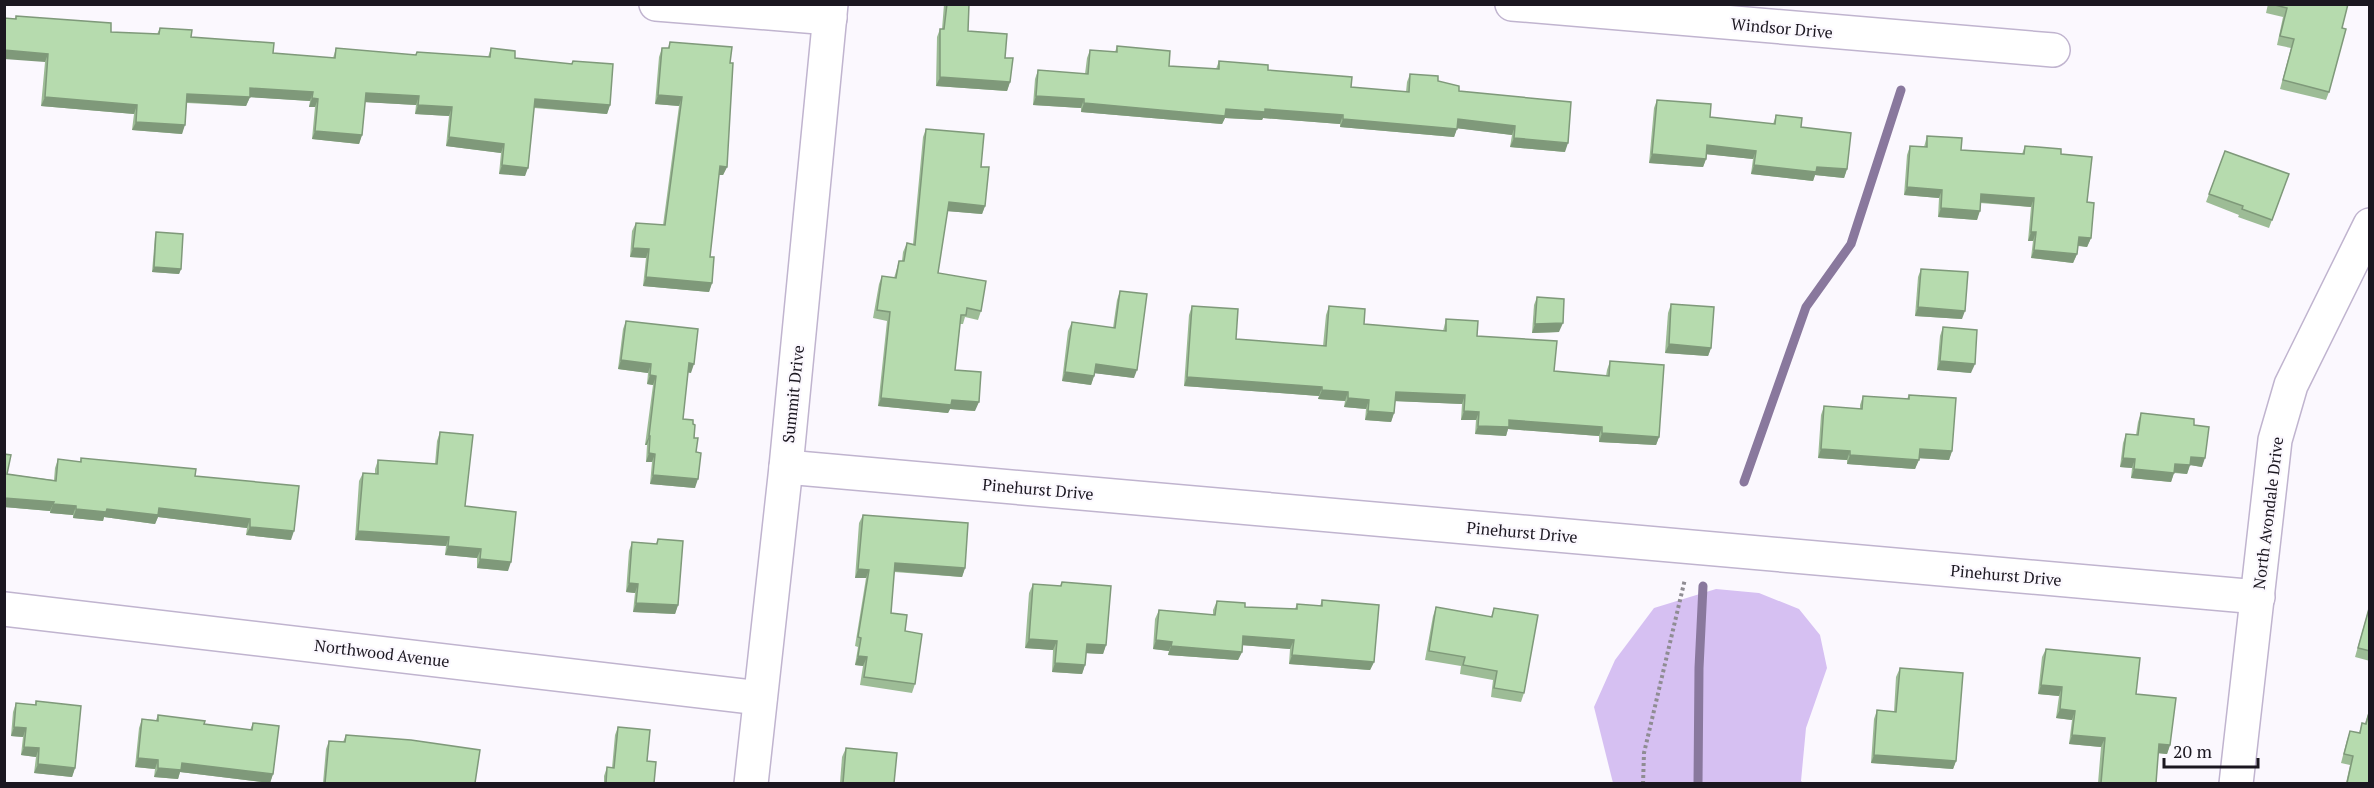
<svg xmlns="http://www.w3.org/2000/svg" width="2374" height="788" font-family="'PT Serif',serif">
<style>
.forest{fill:#d6c0f2}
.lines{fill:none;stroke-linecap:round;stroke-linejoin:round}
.stream{stroke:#89789d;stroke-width:9}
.street-casing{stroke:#c0b4cf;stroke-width:36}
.path{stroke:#8f8c93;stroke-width:4;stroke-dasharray:3 3;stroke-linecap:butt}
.street{stroke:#fff;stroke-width:33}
.wall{fill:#9dbc96}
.shaded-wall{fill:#7f997a}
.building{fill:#b6dbae;stroke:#7f997a;stroke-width:1.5}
.labels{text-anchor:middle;stroke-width:4.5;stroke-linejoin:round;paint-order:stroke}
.street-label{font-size:16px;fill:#1b1720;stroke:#fbf8fe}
</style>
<rect width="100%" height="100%" fill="#fbf8fe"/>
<path class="forest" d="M1716 589 1759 593 1799 609 1820 635 1827 668 1806 728 1801 781 1803 783H1613L1594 707 1615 660 1654 608Z"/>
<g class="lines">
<g class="stream">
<path d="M1744 482 1806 307 1851 244 1901 90"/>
<path d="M1698 784 1699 668 1703 586"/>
</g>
<defs>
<g id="street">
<path d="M656 4 830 18"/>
<path d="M1512 4 2053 50"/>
<path d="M786 467 2258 597"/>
<path d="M4 609 760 698"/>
<path d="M751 784 786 467 831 4"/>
<path d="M2236 784 2275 440 2291 385 2370 225"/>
</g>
</defs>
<use href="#street" class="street-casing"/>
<path class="path" d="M1643 784 1644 753 1685 579"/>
<use href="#street" class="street"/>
</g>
<g class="wall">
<path d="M944 4H969L968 31 1005 58 1010 82 1007 91 936 86 937 37 940 29H942Z"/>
<path d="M2268 4H2348L2342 28 2329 92 2326 100 2280 89 2291 48 2277 45 2283 17 2266 13Z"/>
<path d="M16 16 111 32 157 34 160 28 191 37 273 53 333 58 336 48 415 55 417 52 488 57 491 48 515 58 571 64 573 61 610 105 607 114 534 108 525 176 499 174 501 153 446 146 449 116 415 114 416 105 365 102 362 135 359 144 312 139 315 107H309L310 101 250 97 246 106 187 103 182 134 132 130 134 114 41 106 45 62 15 19Z"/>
<path d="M670 42 730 63 727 167 723 175H719L710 257 712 283 709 292 643 286 646 258 630 257 632 231 636 223 663 225 679 106 655 104 659 57 662 48H668Z"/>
<path d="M1117 46 1169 66 1216 69 1219 61 1351 87 1406 92 1407 82 1410 74 1438 81 1459 91 1565 152 1510 147 1512 135 1457 128 1454 137 1340 127V124L1263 118 1262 120 1225 118 1222 124 1081 112V108L1033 105 1035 79 1038 70 1085 74 1087 58 1090 50 1115 52Z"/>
<path d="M1657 100 1710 117 1773 124 1776 115 1801 127 1847 169 1844 178 1815 175 1813 181 1751 174 1753 159 1706 154V159L1703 167 1649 163 1654 108Z"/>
<path d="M926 129 981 167 985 206 982 214 947 211 938 273 981 311 978 320 965 317 963 324H960L955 370 975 411 950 409 948 413 878 406 887 321 873 318 879 284 882 276 894 278 899 261H902L903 252 907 243 913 244 923 137Z"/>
<path d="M1927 136 1961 150 2022 154 2025 146 2061 154 2087 202 2091 238 2087 247 2078 246 2077 254 2073 263 2031 258 2033 241H2028L2031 207 1980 203 1977 220 1938 217 1939 198 1904 195 1907 155 1910 146 1924 147Z"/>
<path d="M2225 151 2289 174 2269 228 2238 217 2239 215 2206 202Z"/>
<path d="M156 232 181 269 179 274 152 272 155 236Z"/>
<path d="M1921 269 1962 319 1915 316 1918 277Z"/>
<path d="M1120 291 1134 378 1095 373 1091 385 1062 381 1068 331 1072 322 1113 328 1117 300Z"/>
<path d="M1537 297 1559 332 1532 333 1534 305Z"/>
<path d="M1671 304 1711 348 1708 356 1665 353 1668 313Z"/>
<path d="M1192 306 1236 339 1323 346 1326 315 1329 306 1364 324 1443 331 1446 319 1477 336 1554 371 1606 376 1607 370 1610 361 1659 437 1656 445 1599 442V436L1508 429 1506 436 1475 434 1476 420H1461L1462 404 1395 401 1394 413 1391 422 1365 420 1366 409 1344 407 1345 401 1318 399 1319 396 1184 386 1189 315Z"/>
<path d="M626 321 691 373 688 372 683 419 693 424 696 452 695 488 650 484 652 462H646L647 445H645L653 385 647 384 648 373 618 369 623 329Z"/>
<path d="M1943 327 1971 373 1937 370 1940 336Z"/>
<path d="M1909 395 1952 451 1949 460 1919 458 1915 469 1847 464V460L1818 458 1821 415 1824 406 1860 409V405L1863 396 1907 399Z"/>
<path d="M2141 413 2194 425 2202 467 2190 465 2187 474 2174 473 2171 482 2131 478 2132 468 2120 467 2123 443 2126 434 2136 435 2138 422Z"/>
<path d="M440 432 465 506 508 571 477 568V558L445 555 446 546 355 540 359 481 363 473 375 474V469L378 460 435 464 437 441Z"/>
<path d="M4 454 7 474 54 480 55 468 58 459 80 462 81 458 195 476 291 540 246 535 247 528 158 517 155 524 104 517 103 521 73 518V515L50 513V511L4 507Z"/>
<path d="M863 515 965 568 962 577 894 572 891 613 905 631 915 684 912 693 860 685 863 666 855 665 858 647 855 646 866 578H855L859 523Z"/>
<path d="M658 539 678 605 675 614 633 612 635 593 626 592 629 551 632 542 656 544Z"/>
<path d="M1062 582 1106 645 1103 654 1086 653 1085 665 1082 674 1052 672 1053 650 1025 648 1029 593 1033 584 1060 586Z"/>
<path d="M1322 600 1374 662 1370 670 1289 664 1290 649 1242 645V652L1238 660 1168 655 1169 651 1153 649 1155 619 1159 610 1213 615V610L1217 601 1245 607 1295 609 1297 604 1320 606Z"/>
<path d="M2370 604V661L2355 657Z"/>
<path d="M1436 607 1491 617 1494 608 1524 693 1521 702 1491 697 1493 680 1460 674 1461 666 1425 660 1433 616Z"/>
<path d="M2046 649 2136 694 2170 745 2167 754 2158 753 2156 783H2098L2101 747 2069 744 2072 720 2056 718 2059 696 2038 694 2042 657Z"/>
<path d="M1900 668 1956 761 1953 769 1871 763 1874 719 1877 710 1894 712 1896 677Z"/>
<path d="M36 701 75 768 72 777 34 773 36 757 21 755 23 737 11 736 13 712 16 703 35 705Z"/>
<path d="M2370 708V783H2346L2350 765 2341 763 2347 740 2350 731 2359 733 2362 723H2365Z"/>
<path d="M158 715 204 724 250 730 253 723 273 774 270 783 180 772 178 779 154 777 155 769 135 767 139 728 142 719 156 720Z"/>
<path d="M618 727 647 761 654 783H604V776L607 767 612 768 615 735Z"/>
<path d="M346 735 475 783H323L326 749 329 741 343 742Z"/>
<path d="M846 748 894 783H840L842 757Z"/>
</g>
<g class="shaded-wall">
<path d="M4 50 48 54 45 62 4 59Z"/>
<path d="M940 77 1010 82 1007 91 936 86Z"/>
<path d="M250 88 313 92 310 101 247 97Z"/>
<path d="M366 93 419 96 416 105 363 102Z"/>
<path d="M187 94 250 97 246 106 184 102Z"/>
<path d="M658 95 682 97 679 106 655 104Z"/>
<path d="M1036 96 1084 99 1081 108 1033 105Z"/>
<path d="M45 97 137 105 134 114 41 106Z"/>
<path d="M312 98 318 99 315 107H309Z"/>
<path d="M535 99 610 105 607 114 532 107Z"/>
<path d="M1084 103 1226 109H1265L1343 115 1340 124 1263 118 1262 120 1225 118 1222 124 1081 112Z"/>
<path d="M418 105 452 107 449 116 415 114Z"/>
<path d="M1343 119 1457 129 1454 137 1340 127Z"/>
<path d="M1458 119 1515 126 1512 135 1455 128Z"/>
<path d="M136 122 185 125 182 134 132 130Z"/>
<path d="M315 131 362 135 359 144 312 139Z"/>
<path d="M449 137 504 144 501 153 446 146Z"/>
<path d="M1514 138 1568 143 1565 152 1510 147Z"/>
<path d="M1707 145 1756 151 1753 159 1704 154Z"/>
<path d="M1652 154 1706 159 1703 167 1649 163Z"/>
<path d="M502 165 528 168 525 176 499 174Z"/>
<path d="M1754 165 1817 167 1847 169 1844 178 1815 175 1813 181 1751 174Z"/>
<path d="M720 166 727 167 723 175H717Z"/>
<path d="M1907 187 1942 190 1939 198 1904 195Z"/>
<path d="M1981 194 2034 198 2031 207 1978 202Z"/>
<path d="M949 202 985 206 982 214 946 211Z"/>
<path d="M1941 208 1980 211 1977 220 1938 217Z"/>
<path d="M2031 232H2036L2033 241H2028Z"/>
<path d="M2079 237 2091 238 2087 247 2075 245Z"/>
<path d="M633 248 649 249 646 258 630 257Z"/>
<path d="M2034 250 2077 254 2073 263 2031 258Z"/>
<path d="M154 267 181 269 179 274 152 272Z"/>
<path d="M646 277 712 283 709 292 643 286Z"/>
<path d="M1918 307 1965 311 1962 319 1915 316Z"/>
<path d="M1563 323 1559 332 1532 333 1535 324Z"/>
<path d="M1669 344 1711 348 1708 356 1665 353Z"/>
<path d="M621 360 651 364 648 373 618 369Z"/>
<path d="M1940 361 1975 364 1971 373 1937 370Z"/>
<path d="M689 363 694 364 691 373 686 372Z"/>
<path d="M1096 364 1137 370 1134 378 1093 373Z"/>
<path d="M1065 372 1094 376 1091 385 1062 381Z"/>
<path d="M650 375 656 376 653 385 647 384Z"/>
<path d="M1187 377 1322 387 1319 396 1184 386Z"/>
<path d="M1322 390 1348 392 1345 401 1318 399Z"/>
<path d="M1396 392 1465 395 1462 404 1393 401Z"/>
<path d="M881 398 952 400 979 402 975 411 950 409 948 413 878 406Z"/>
<path d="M1348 398 1369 400 1366 409 1344 407Z"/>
<path d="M1368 411 1394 413 1391 422 1365 420Z"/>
<path d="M1464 411 1479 412 1476 420H1461Z"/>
<path d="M1509 420 1602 427 1599 436 1508 429 1506 436 1475 434 1478 426Z"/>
<path d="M1602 433 1659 437 1656 445 1599 442Z"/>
<path d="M649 436H650L647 445H645Z"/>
<path d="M1821 449 1850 451 1847 460 1818 458Z"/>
<path d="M1920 449 1952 451 1949 460 1916 458Z"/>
<path d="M649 453 655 454 652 462H646Z"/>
<path d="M1850 455 1919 460 1915 469 1847 464Z"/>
<path d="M2191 457 2205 458 2202 467 2190 465 2187 474 2172 472 2175 464Z"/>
<path d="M2123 458 2135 459 2132 468 2120 467Z"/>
<path d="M2134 469 2174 473 2171 482 2131 478Z"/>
<path d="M653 475 698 479 695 488 650 484Z"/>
<path d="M4 498 54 502 50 511 4 507Z"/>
<path d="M53 504 76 506 73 515 50 513Z"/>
<path d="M159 508 250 519 247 528 158 517 155 524 104 517 103 521 73 518 76 509Z"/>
<path d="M250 527 294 531 291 540 246 535Z"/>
<path d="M358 531 449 537 446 546 355 540Z"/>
<path d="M448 546 481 549 477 558 445 555Z"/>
<path d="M480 559 511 562 508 571 477 568Z"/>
<path d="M895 563 965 568 962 577 892 571Z"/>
<path d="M858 569 869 570 866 578H855Z"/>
<path d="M629 583 638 584 635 593 626 592Z"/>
<path d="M636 603 678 605 675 614 633 612Z"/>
<path d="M1243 636 1294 640 1290 649 1240 645Z"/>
<path d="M1029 639 1057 641 1053 650 1025 648Z"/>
<path d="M1156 640 1172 642 1169 651 1153 649Z"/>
<path d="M1087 644 1106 645 1103 654 1083 653Z"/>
<path d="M1171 646 1242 652 1238 660 1168 655Z"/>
<path d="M1292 655 1374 662 1370 670 1289 664Z"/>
<path d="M858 656 867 657 863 666 855 665Z"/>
<path d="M1055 663 1085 665 1082 674 1052 672Z"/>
<path d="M2041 685 2062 687 2059 696 2038 694Z"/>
<path d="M2060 709 2075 711 2072 720 2056 718Z"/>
<path d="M14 727 26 728 23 737 11 736Z"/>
<path d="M2072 735 2105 738 2101 747 2069 744Z"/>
<path d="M2159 744 2170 745 2167 754 2156 753Z"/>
<path d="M24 747 39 748 36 757 21 755Z"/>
<path d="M1874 755 1956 761 1953 769 1871 763Z"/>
<path d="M138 758 158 760 155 769 135 767Z"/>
<path d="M182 763 273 774 270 783 180 772 178 779 154 777 158 768Z"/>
<path d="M38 764 75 768 72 777 34 773Z"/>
</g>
<g class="building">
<path d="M947 4H969L968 31 1007 34 1005 58H1013L1010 82 940 77V29H944Z"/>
<path d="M2271 4H2348L2342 28 2346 29 2329 92 2283 80 2294 39 2280 36 2287 8Z"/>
<path d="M16 16 111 23V32L159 34 160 28 192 30 191 37 274 43 273 53 335 58 336 48 416 55 417 52 490 57 491 48 515 51V58L572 64 573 61 613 64 610 105 535 99 528 168 502 165 504 144 449 137 452 107 418 105 419 96 366 93 362 135 315 131 318 99 312 98 313 92 250 88V97L187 94 185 125 136 122 137 105 45 97 48 54 4 50V18L16 19Z"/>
<path d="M670 42 732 47 730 63H733L727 167 720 166 710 257H714L712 283 646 277 649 249 633 248 636 223 665 225 682 97 658 95 662 48H669Z"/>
<path d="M1117 46 1170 51 1169 66 1219 69V61L1268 65V70L1352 77 1351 87 1409 92 1410 74 1438 76V81L1459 86V91L1571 102 1568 143 1514 138 1515 126 1458 119 1457 129 1343 119V115L1265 109V112L1226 109 1225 116 1084 103V99L1036 96 1038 70 1088 74 1090 50 1117 52Z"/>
<path d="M1657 100 1711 104 1710 117 1775 124 1776 115 1802 118 1801 127 1851 133 1847 169 1817 167 1816 172 1754 165 1756 151 1707 145 1706 159 1652 154Z"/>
<path d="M926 129 984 134 981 167H989L985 206 949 202 938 273 986 281 981 311 967 308 966 315H961L955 370 981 372 979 402 952 400 951 405 881 398 890 312 877 310 882 276 896 278 899 261H904L907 243 915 245Z"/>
<path d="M1927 136 1962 138 1961 150 2024 154 2025 146 2061 149V154L2092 157 2087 202 2094 203 2091 238 2079 237 2077 254 2034 250 2036 232H2031L2034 198 1981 194 1980 211 1941 208 1942 190 1907 187 1910 146 1927 147Z"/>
<path d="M2225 151 2289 174 2272 220 2242 209 2243 206 2209 194Z"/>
<path d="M156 232 183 234 181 269 154 267Z"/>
<path d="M1921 269 1968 272 1965 311 1918 307Z"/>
<path d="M1120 291 1147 294 1137 370 1096 364 1094 376 1065 372 1072 322 1115 328Z"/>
<path d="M1537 297 1564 299 1563 323 1535 324Z"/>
<path d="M1671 304 1714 307 1711 348 1669 344Z"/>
<path d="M1192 306 1238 309 1236 339 1326 346 1329 306 1365 309 1364 324 1446 331V319L1478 321 1477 336 1557 341 1554 371 1609 376 1610 361 1664 365 1659 437 1602 433V427L1509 420V427L1478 426 1479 412 1464 411 1465 395 1396 392 1394 413 1368 411 1369 400 1348 398V392L1322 390V387L1187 377Z"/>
<path d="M626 321 698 329 694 364 689 363 683 419 693 420V424L695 425 694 438H698L696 452 701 453 698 479 653 475 655 454 649 453 650 436H649L656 376 650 375 651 364 621 360Z"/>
<path d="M1943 327 1977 330 1975 364 1940 361Z"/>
<path d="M1909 395 1956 398 1952 451 1920 449 1919 460 1850 455V451L1821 449 1824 406 1862 409 1863 396 1909 399Z"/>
<path d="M2141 413 2194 419V425L2209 427 2205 458 2191 457 2190 465 2175 464 2174 473 2134 469 2135 459 2123 458 2126 434 2138 435Z"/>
<path d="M440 432 473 435 465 506 516 512 511 562 480 559 481 549 448 546 449 537 358 531 363 473 378 474V460L437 464Z"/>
<path d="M4 454 11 455 7 474 56 481 58 459 81 462V458L196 469 195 476 299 486 294 531 250 527V519L159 508 158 515 107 509 106 512 76 509V506L53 504 54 502 4 498Z"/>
<path d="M863 515 968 523 965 568 895 563 891 613 907 615 905 631 922 634 915 684 864 677 867 657 858 656 861 638 858 637 869 570 858 569Z"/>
<path d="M658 539 683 541 678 605 636 603 638 584 629 583 632 542 657 544Z"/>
<path d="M1062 582 1111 586 1106 645 1087 644 1085 665 1055 663 1057 641 1029 639 1033 584 1061 586Z"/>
<path d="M1322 600 1379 605 1374 662 1292 655 1294 640 1243 636 1242 652 1171 646 1172 642 1156 640 1159 610 1215 615 1217 601 1245 603V607L1297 609V604L1322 606Z"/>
<path d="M2370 605V651L2358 648Z"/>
<path d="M1436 607 1492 617 1494 608 1538 615 1524 693 1494 688 1497 671 1463 665 1465 657 1429 651Z"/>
<path d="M2046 649 2140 658 2136 694 2176 698 2170 745 2159 744 2156 783H2101L2105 738 2072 735 2075 711 2060 709 2062 687 2041 685Z"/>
<path d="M1900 668 1963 673 1956 761 1874 755 1877 710 1896 712Z"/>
<path d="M36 701 81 706 75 768 38 764 39 748 24 747 26 728 14 727 16 703 36 705Z"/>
<path d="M2370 709V783H2347L2353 756 2344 754 2350 731 2360 733 2362 723 2366 724Z"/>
<path d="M158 715 205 721 204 724 252 730 253 723 279 726 273 774 182 763 181 770 158 768V760L138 758 142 719 158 721Z"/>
<path d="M618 727 650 730 647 761 656 762 654 783H606L607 767 614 768Z"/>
<path d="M346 735 411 740 480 750 475 783H325L329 741 345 742Z"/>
<path d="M846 748 897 753 894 783H843Z"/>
</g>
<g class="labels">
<g class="street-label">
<text transform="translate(1782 28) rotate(5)" y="6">Windsor Drive</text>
<text transform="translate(793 394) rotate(-84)" y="6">Summit Drive</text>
<text transform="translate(1038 489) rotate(5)" y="6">Pinehurst Drive</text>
<text transform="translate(2268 513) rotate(-83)" y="6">North Avondale Drive</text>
<text transform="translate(1522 532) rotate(5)" y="6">Pinehurst Drive</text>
<text transform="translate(2006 575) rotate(5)" y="6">Pinehurst Drive</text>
<text transform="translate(382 653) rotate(7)" y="6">Northwood Avenue</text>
</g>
</g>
<rect width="2374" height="788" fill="none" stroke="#1b1720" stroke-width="12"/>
<path d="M2164 758v9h94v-9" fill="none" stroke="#1b1720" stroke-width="3"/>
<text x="2173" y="758" font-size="18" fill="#1b1720" stroke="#fbf8fe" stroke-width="4.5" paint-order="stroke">20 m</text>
</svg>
